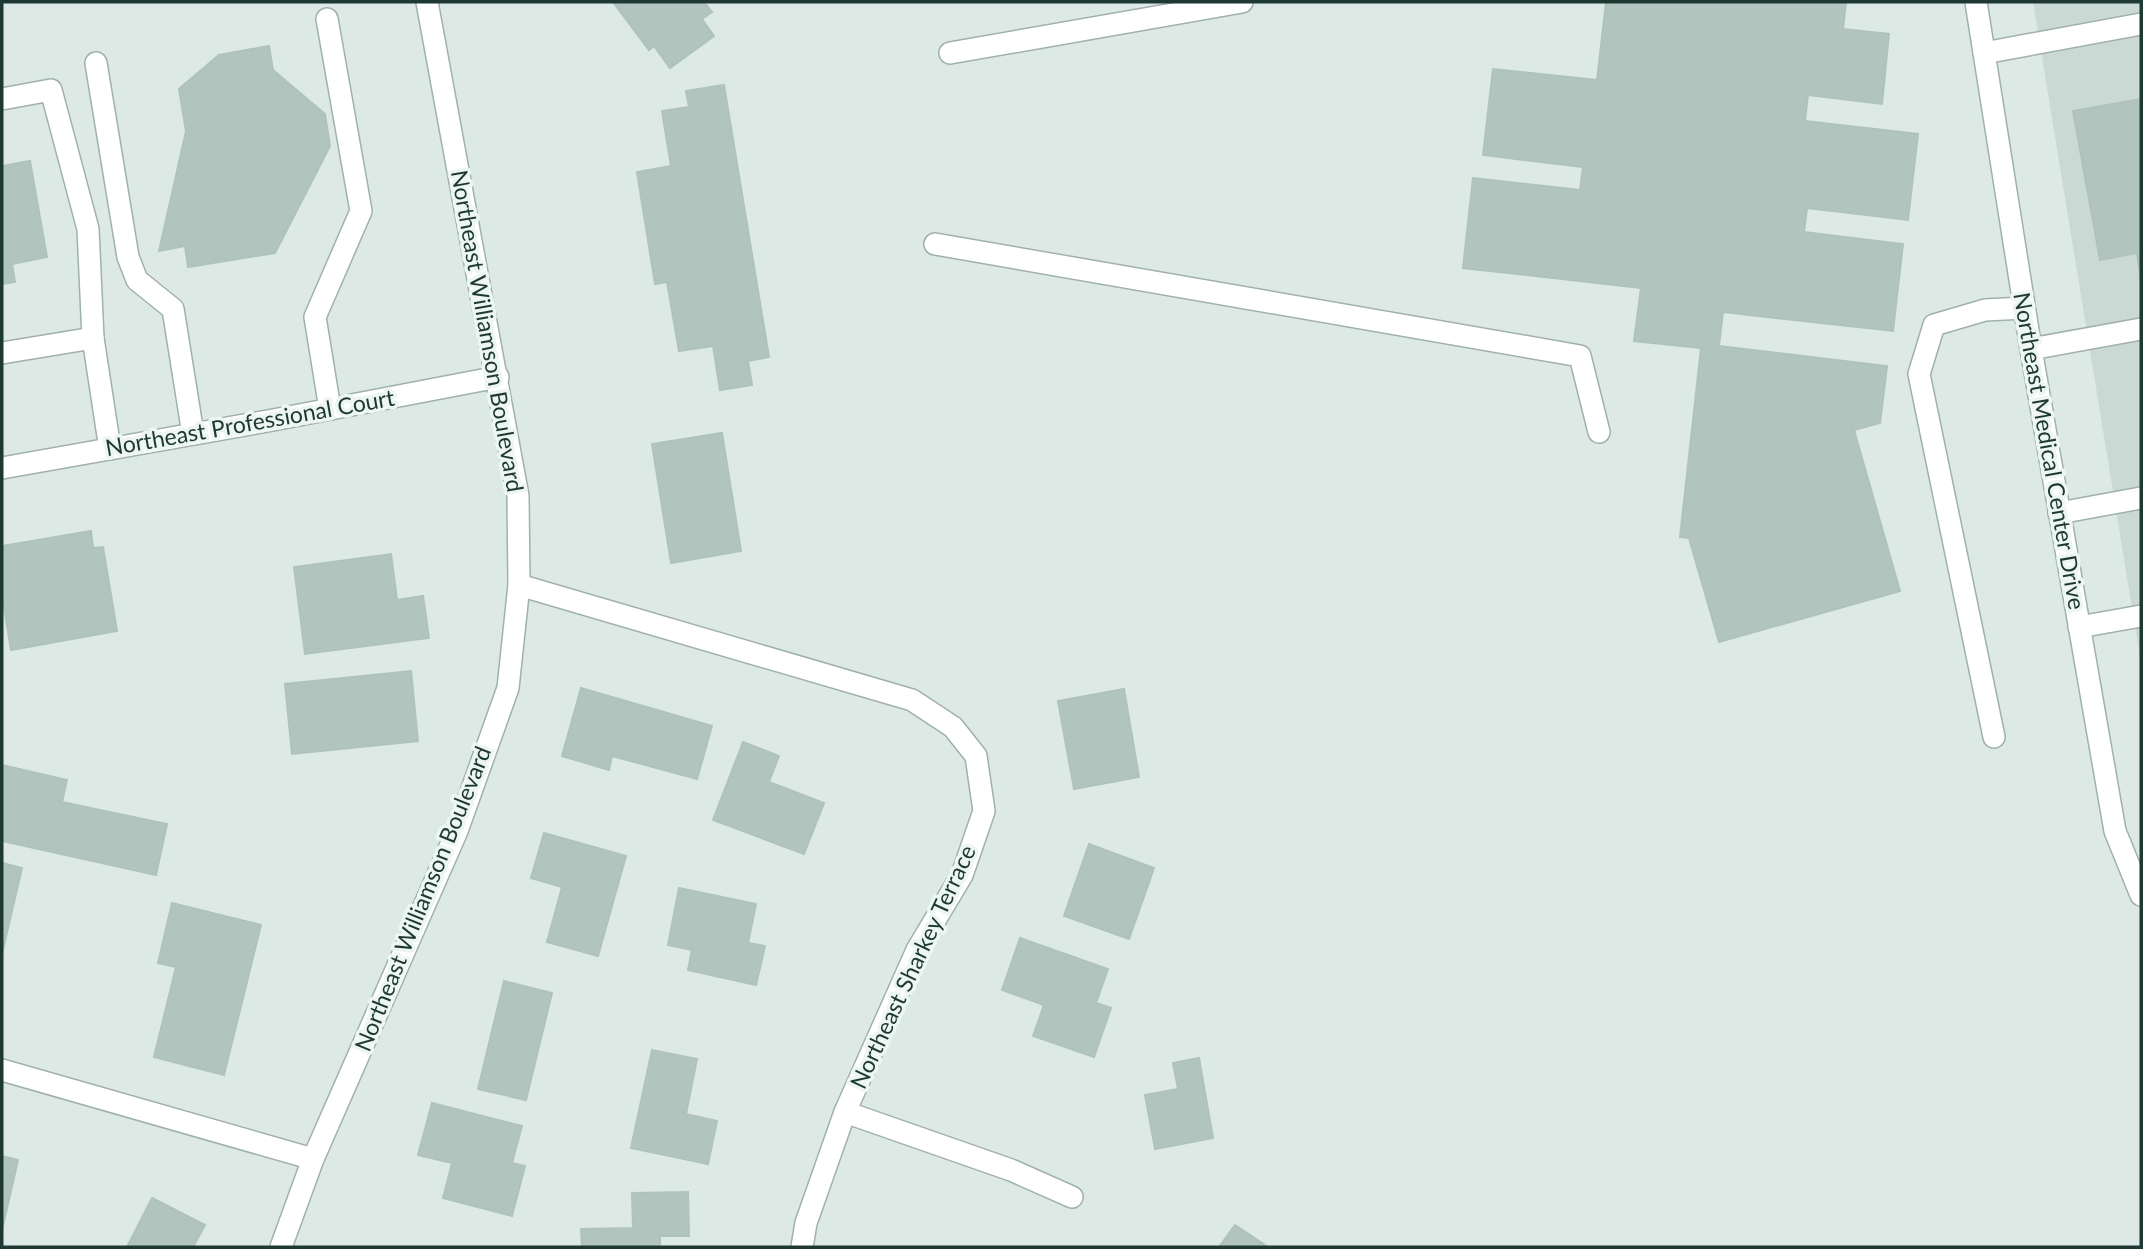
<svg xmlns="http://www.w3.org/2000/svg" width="2143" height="1249" font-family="Lato,sans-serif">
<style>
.built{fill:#cbd9d4}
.building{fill:#b2c4be;stroke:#afc3bc;stroke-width:2}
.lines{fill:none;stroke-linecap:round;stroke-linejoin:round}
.minor-casing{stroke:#a0b1ac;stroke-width:24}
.minor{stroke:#fff;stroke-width:21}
.labels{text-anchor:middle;stroke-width:7;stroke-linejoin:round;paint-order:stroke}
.street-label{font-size:23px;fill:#1e3934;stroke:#edf6f2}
</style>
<rect width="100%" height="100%" fill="#dde9e5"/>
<path class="built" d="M2033 2H2141V663Z"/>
<g class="building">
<path d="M613 2H704L712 12 702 19 714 36 670 68 654 46 649 50Z"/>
<path d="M1606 2H1846L1843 29 1889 34 1882 104 1808 95 1805 121 1918 134 1908 220 1807 208 1804 232 1903 244 1893 331 1723 312 1719 346 1887 366 1880 423 1854 430 1900 591 1719 642 1689 538 1680 537 1701 348 1634 341 1641 288 1463 268 1473 178 1580 190 1583 167 1483 155 1493 69 1597 80Z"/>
<path d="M269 46 273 70 325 114 330 146 275 253 188 267 185 246 159 251 186 131 179 89 219 55Z"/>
<path d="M724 85 769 357 748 361 752 385 720 390 713 346 679 351 667 282 655 284 637 172 671 166 662 111 689 107 686 91Z"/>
<path d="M2141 99V279L2137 253 2100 260 2073 111Z"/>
<path d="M30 161 47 257 12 264 15 282 2 284V166Z"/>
<path d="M722 433 741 551 671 563 652 444Z"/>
<path d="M91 531 93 548 103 547 117 631 11 650 2 595V546Z"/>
<path d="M391 554 397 600 423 596 429 638 305 654 294 567Z"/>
<path d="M411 671 418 741 292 754 285 684Z"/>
<path d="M581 688 712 726 697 779 612 756 609 770 562 756Z"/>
<path d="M1124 689 1139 777 1074 789 1058 701Z"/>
<path d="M743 742 779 756 769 782 824 803 804 854 713 820Z"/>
<path d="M2 765 67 780 62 802 167 824 156 875 2 841Z"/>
<path d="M544 833 626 856 598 956 547 942 562 887 531 878Z"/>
<path d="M1089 844 1154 868 1129 939 1064 916Z"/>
<path d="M2 863 22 868 2 954Z"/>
<path d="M679 888 756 904 748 943 765 946 756 985 688 970 692 950 668 945Z"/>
<path d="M172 903 261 925 224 1075 154 1057 176 967 158 963Z"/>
<path d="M1020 938 1108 969 1096 1003 1111 1008 1094 1057 1033 1036 1044 1005 1002 990Z"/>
<path d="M504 981 552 993 526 1100 478 1089Z"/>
<path d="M652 1050 697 1059 686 1114 717 1121 708 1164 631 1148Z"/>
<path d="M1199 1058 1213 1138 1155 1149 1145 1095 1178 1089 1173 1063Z"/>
<path d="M432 1103 522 1126 512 1163 525 1166 512 1216 443 1198 452 1163 418 1155Z"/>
<path d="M2 1156 18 1160 2 1230Z"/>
<path d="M688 1192 689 1236H660V1247H582L581 1229 633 1228 632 1193Z"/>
<path d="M152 1198 205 1225 193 1247H127Z"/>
<path d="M1235 1225 1268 1247H1219Z"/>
</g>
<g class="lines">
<defs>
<g id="minor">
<path d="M1976 2 2031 349 2115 831 2141 895"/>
<path d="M327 19 361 211 315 317 330 409"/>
<path d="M950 53 1242 2"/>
<path d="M1984 53 2141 24"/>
<path d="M96 63 128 257 137 280 173 309 193 434"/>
<path d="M2 99 51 90 88 229 93 338 110 449"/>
<path d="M935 244 1580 356 1599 432"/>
<path d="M2031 349 2141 329"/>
<path d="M2 353 93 338"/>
<path d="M2 468 273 420 498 377"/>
<path d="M2059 513 2141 498"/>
<path d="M519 585 912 700 953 727 976 756 984 811 962 875 917 950 845 1112 806 1223 802 1247"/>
<path d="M2079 627 2141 616"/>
<path d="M1994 737 1919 374 1934 325 1985 310 2024 308"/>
<path d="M2 1070 313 1159"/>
<path d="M845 1112 1011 1170 1072 1197"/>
<path d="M281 1247 313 1159 457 831 508 688 519 585 518 496 427 2"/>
</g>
</defs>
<use href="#minor" class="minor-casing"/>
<use href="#minor" class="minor"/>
</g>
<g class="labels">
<g class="street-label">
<text transform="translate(487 331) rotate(80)" y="8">Northeast Williamson Boulevard</text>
<text transform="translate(250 423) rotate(-10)" y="8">Northeast Professional Court</text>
<text transform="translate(2049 451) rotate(80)" y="8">Northeast Medical Center Drive</text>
<text transform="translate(423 899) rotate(-68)" y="8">Northeast Williamson Boulevard</text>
<text transform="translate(913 967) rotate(-65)" y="8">Northeast Sharkey Terrace</text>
</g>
</g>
<rect width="2143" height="1249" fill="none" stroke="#1e3934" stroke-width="7"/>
</svg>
